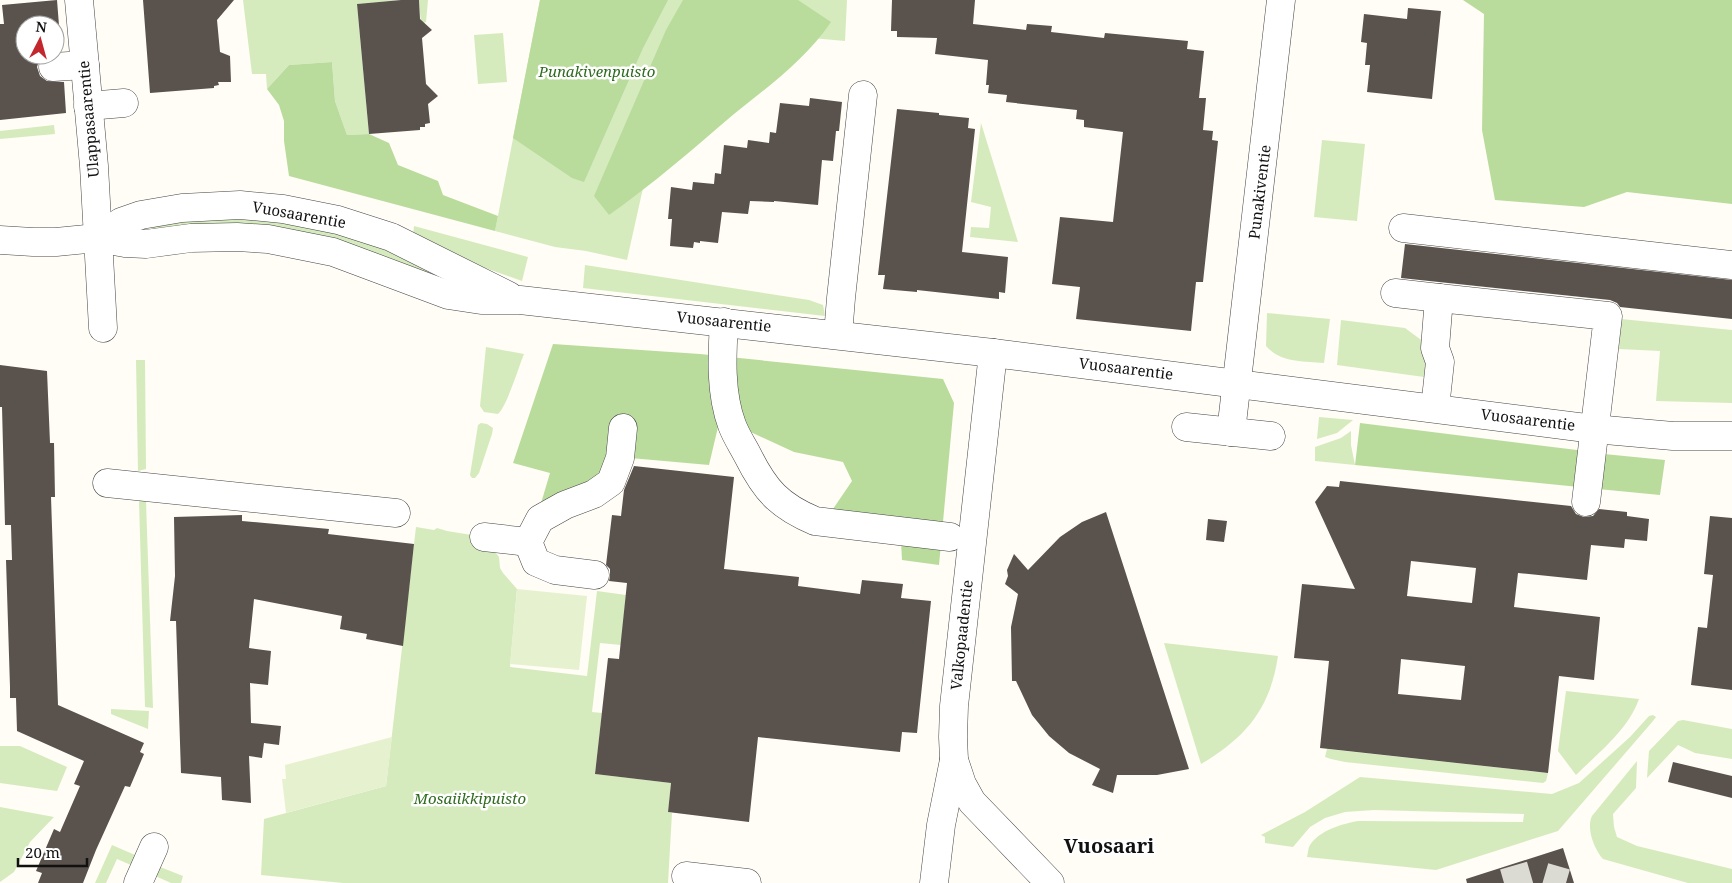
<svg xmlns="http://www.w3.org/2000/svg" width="1732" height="883" font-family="'Noto Serif',serif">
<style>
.green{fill:#d5ebbd}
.forest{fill:#b9dc9c}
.pitch{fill:#e6f2cf}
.building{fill:#5a524d;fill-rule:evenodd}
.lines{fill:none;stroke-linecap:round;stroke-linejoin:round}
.minor-tunnel{stroke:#dbdad3;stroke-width:28;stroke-dasharray:28 14;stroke-linecap:butt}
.minor-casing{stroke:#444;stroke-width:29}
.minor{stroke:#fff;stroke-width:28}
.labels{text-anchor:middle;stroke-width:5;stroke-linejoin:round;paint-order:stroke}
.park-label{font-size:15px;font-style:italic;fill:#2f6b1f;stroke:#fff}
.street-label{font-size:15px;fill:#111;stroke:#fff}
.district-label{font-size:20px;font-weight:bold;fill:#111;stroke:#fff}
</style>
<rect width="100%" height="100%" fill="#fffdf5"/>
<g class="green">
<path d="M243 0H401L357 4 369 134 347 135 335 101 332 62 289 65 267 89 266 74H252Z"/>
<path d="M419 0H428L426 22 421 24Z"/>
<path d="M540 0H847L845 41 679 26 627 260 586 251 555 247 495 231Z"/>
<path d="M503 33 507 82 478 84 474 35Z"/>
<path d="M981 123 1018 242 970 237 971 227 989 228 991 207 971 202Z"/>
<path d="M54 125 55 134 0 139V131Z"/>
<path d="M1322 140 1365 144 1357 221 1314 217Z"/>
<path d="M232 213 337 227 461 283 154 233 152 222Z"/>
<path d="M414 226 528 257 522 281 477 265 413 235Z"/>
<path d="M585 265 809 300 823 305 825 316 583 288Z"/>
<path d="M1267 313 1330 319 1324 363C1303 361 1281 363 1266 346Z"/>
<path d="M1621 319 1732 330V403L1656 401 1660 351 1619 349Z"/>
<path d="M1341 320 1405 328 1428 345 1424 377 1337 365Z"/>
<path d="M486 347 524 354C519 366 507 406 498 414L484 412 480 406Z"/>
<path d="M136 360H145L146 469 138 471Z"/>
<path d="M1319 417 1353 420 1337 433 1317 439Z"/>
<path d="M481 423 487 424 493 428 492 434 479 473 475 478H472L470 475 478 425Z"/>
<path d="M1351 431V445L1355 465 1315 461V447L1341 438Z"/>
<path d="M139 501H146L153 708 145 707Z"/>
<path d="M416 527 434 530 437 528 447 531 484 537 499 557 500 568 503 573 517 589 510 667 587 676 597 591 626 595 621 645 600 643 592 712 602 713 595 774 671 783 668 812 672 813 668 883H343L261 875 264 819 386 786Z"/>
<path d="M1164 643 1278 656C1270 709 1246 737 1201 764Z"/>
<path d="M1566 691 1639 699C1628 730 1599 752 1576 775L1558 751Z"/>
<path d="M111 709 149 711 148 729 111 714Z"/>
<path d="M1653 715 1656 717 1653 721 1558 831 1436 870 1307 857C1308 853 1308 848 1310 845 1320 830 1342 824 1358 821L1523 822 1524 814 1374 810 1345 812 1325 818 1310 827 1293 847 1265 843V837L1261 835 1305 812 1360 777 1552 794 1579 783 1630 737 1649 716Z"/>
<path d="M1683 720 1732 729V759L1695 753 1678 745 1647 778 1649 751 1678 721Z"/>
<path d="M0 746H20L67 767 57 791 0 783Z"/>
<path d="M1327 749 1548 773 1546 781 1543 783 1345 762 1331 759 1325 757Z"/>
<path d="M1637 761 1636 788 1613 814 1614 827 1617 837 1637 846 1732 869V883H1688L1603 859C1594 849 1586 828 1592 816Z"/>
<path d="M0 807 54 817 30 842 14 872 0 882Z"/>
<path d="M112 845 135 855 131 865 117 859 106 883H95Z"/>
<path d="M155 865 183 876 181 883H171L151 874Z"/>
</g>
<g class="forest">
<path d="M540 0H668L643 48 584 182 572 178 513 138Z"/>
<path d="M683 0H798L831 22C806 59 769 86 734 114 693 149 653 184 609 215L594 196 666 30Z"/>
<path d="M1463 0H1732V204L1627 192 1584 207 1495 200 1482 130 1484 14Z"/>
<path d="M332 62 335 101 347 135 369 134 389 143 398 165 438 181 443 195 498 216 495 231 289 176 284 141V121L279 105 267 89 289 65Z"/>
<path d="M553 344 700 354 943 379 954 403 939 565 902 560 901 542 904 521 833 509 852 481 843 462 794 452 742 428 718 427 709 465 608 456 597 479 539 510 550 473 513 463Z"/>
<path d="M1360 423 1585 451 1579 487 1355 465Z"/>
<path d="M1604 454 1665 460 1660 495 1598 489Z"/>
</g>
<g class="pitch">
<path d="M517 589 587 596 579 670 510 664Z"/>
<path d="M392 737 386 786 286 813 282 779H286L285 765Z"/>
</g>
<g class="building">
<path d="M57 0 61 51H55V25H25V55H43L39 61 37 67 40 76 47 81 64 82 66 113 0 120V24H4L2 5Z"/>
<path d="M143 0H234L217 20 220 52 230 56 231 82H218L219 85 214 86V88L150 93Z"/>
<path d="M401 0H419L420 19 432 30 422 38 426 84 438 96 428 104 430 123 425 124V127H420V130L369 134 357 4Z"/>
<path d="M892 0H975L973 24 1026 30 1027 24 1052 26 1051 32 1104 38 1105 33 1188 41 1187 49 1204 51 1199 98H1206L1203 130 1213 131 1212 140 1218 141 1203 282H1196L1191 331 1076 319 1080 287 1052 284 1060 217 1113 222 1123 132 1084 127V120L1076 119 1077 110 1006 102 1007 95 988 93 989 85H986L988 60 935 54 937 38 897 37V31H891Z"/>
<path d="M1408 8 1441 11 1432 99 1367 92 1370 65H1365L1367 43 1361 42 1364 14 1407 19Z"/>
<path d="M810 98 842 102 839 131H836L833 161 822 160 818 205 774 201V202L750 201 748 214 722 212 718 243 700 241V243L694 242 693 248 670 246 672 219H668L671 187 692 190 693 182 714 184 715 173 721 174 724 145 747 148 748 140 769 143 770 132 776 133 780 103 809 106Z"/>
<path d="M897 109 939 113V115L969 118 968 128 975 129 962 252 1008 257 1005 293 999 292V299L917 290V292L883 289 885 275H878Z"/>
<path d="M1405 244 1732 280V319L1620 307 1617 303 1610 300 1401 278Z"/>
<path d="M0 365 47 371 50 443H54L55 497H51L58 705 144 743 140 752 144 754 130 787 125 786 96 850 83 883H38L42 873 36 871 54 829 60 832 80 786 74 784 84 761 17 731 16 698H10V687L6 560H12L11 525H5L2 407H0Z"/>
<path d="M634 466 734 477 724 569 799 577 798 586 860 594 862 580 903 584 901 598 931 601 917 733 902 732 900 752 758 737 749 822 668 812 671 783 595 774 608 658 619 659 627 583 609 581 610 576V569L606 565 612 515 621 516 624 490Z"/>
<path d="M1340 481 1571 506 1576 514 1584 517 1593 516 1599 509 1627 512V516L1649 519 1647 541 1625 539 1624 548 1591 545 1587 580 1518 573 1514 607 1600 617 1594 680 1559 676 1548 773 1320 748 1329 661 1294 658 1302 584 1355 589 1315 502 1327 486 1339 487ZM1411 561 1476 568 1472 603 1407 596ZM1401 659 1465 666 1461 700 1398 694Z"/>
<path d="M1106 512 1189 769 1157 775H1117L1113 793 1092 785 1100 769 1069 753 1049 736 1032 715 1016 681H1012L1011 627 1018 594 1005 584 1008 576 1007 570 1014 554 1028 570 1060 537 1082 522Z"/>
<path d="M242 515V521L329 529 328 534 414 544 403 646 366 639 367 634 340 629 342 616 254 599 249 648 271 651 268 685 250 683 251 723 281 726 279 745 264 743 262 758 249 756 251 803 222 800 221 777 181 773 176 621H170L175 576 174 517Z"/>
<path d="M1710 516 1732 518V690L1691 685 1698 627 1707 628 1713 575 1704 574Z"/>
<path d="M1208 519 1227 521 1224 542 1206 540Z"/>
<path d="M1673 762 1732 776V798L1668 782Z"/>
<path d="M1563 848 1574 883H1467L1466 879Z"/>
</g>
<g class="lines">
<path class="minor-tunnel" d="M1504 883 1535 874 1566 883"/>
<defs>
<g id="minor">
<path d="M79 0 94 166 103 328"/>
<path d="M53 67 85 65"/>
<path d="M88 106 124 103"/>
<path d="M1403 228 1732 265"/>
<path d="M97 238 121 222 141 215 182 208 240 205 283 209 338 220 391 237 509 296"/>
<path d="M0 240 33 242H56L97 238 125 243 146 244 191 238 237 237 268 239 333 252 448 295 481 300H520L993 353 1594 429 1673 436H1732"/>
<path d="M1395 293 1439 298"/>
<path d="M724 322C722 356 720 393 732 425 736 436 743 446 748 456 765 490 779 506 815 521L950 537"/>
<path d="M838 335 841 298 863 95"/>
<path d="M993 353 954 706 953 737 954 760 962 784 972 802 1050 883"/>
<path d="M1435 408 1440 362 1435 348 1439 298 1608 316 1586 502"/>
<path d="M1186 427 1271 436"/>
<path d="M1231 432 1281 0"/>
<path d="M107 483 396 513"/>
<path d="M484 537 528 542"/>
<path d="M595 575 555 570 536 562 528 542 540 519 565 505 594 494 611 482 620 458 623 428"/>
<path d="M686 876 747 883"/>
<path d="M138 883 154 847"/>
<path d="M934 883 941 825 954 760"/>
</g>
</defs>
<use href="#minor" class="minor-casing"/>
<use href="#minor" class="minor"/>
</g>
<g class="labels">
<g class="park-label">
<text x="597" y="77">Punakivenpuisto</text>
<text x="470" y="804">Mosaiikkipuisto</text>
</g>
<g class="street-label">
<text transform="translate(89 119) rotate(-95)" y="5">Ulappasaarentie</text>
<text transform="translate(1260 192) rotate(-83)" y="5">Punakiventie</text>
<text transform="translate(299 215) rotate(10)" y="5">Vuosaarentie</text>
<text transform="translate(724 322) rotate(6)" y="5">Vuosaarentie</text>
<text transform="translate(1126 369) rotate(7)" y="5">Vuosaarentie</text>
<text transform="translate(1528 420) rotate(7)" y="5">Vuosaarentie</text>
<text transform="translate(962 635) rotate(-84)" y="5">Valkopaadentie</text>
</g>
<g class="district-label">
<text x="1109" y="853">Vuosaari</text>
</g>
</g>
<g transform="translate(40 40) rotate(6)"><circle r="24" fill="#ffffff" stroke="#a0a0a0"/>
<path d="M0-4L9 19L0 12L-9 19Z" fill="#c4262e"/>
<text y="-8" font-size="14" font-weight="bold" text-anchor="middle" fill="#111111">N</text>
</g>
<path d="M18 858v8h69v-8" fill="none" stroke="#111111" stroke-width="2.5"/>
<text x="25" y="858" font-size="15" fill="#111111" stroke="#ffffff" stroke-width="4" paint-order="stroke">20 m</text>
</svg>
